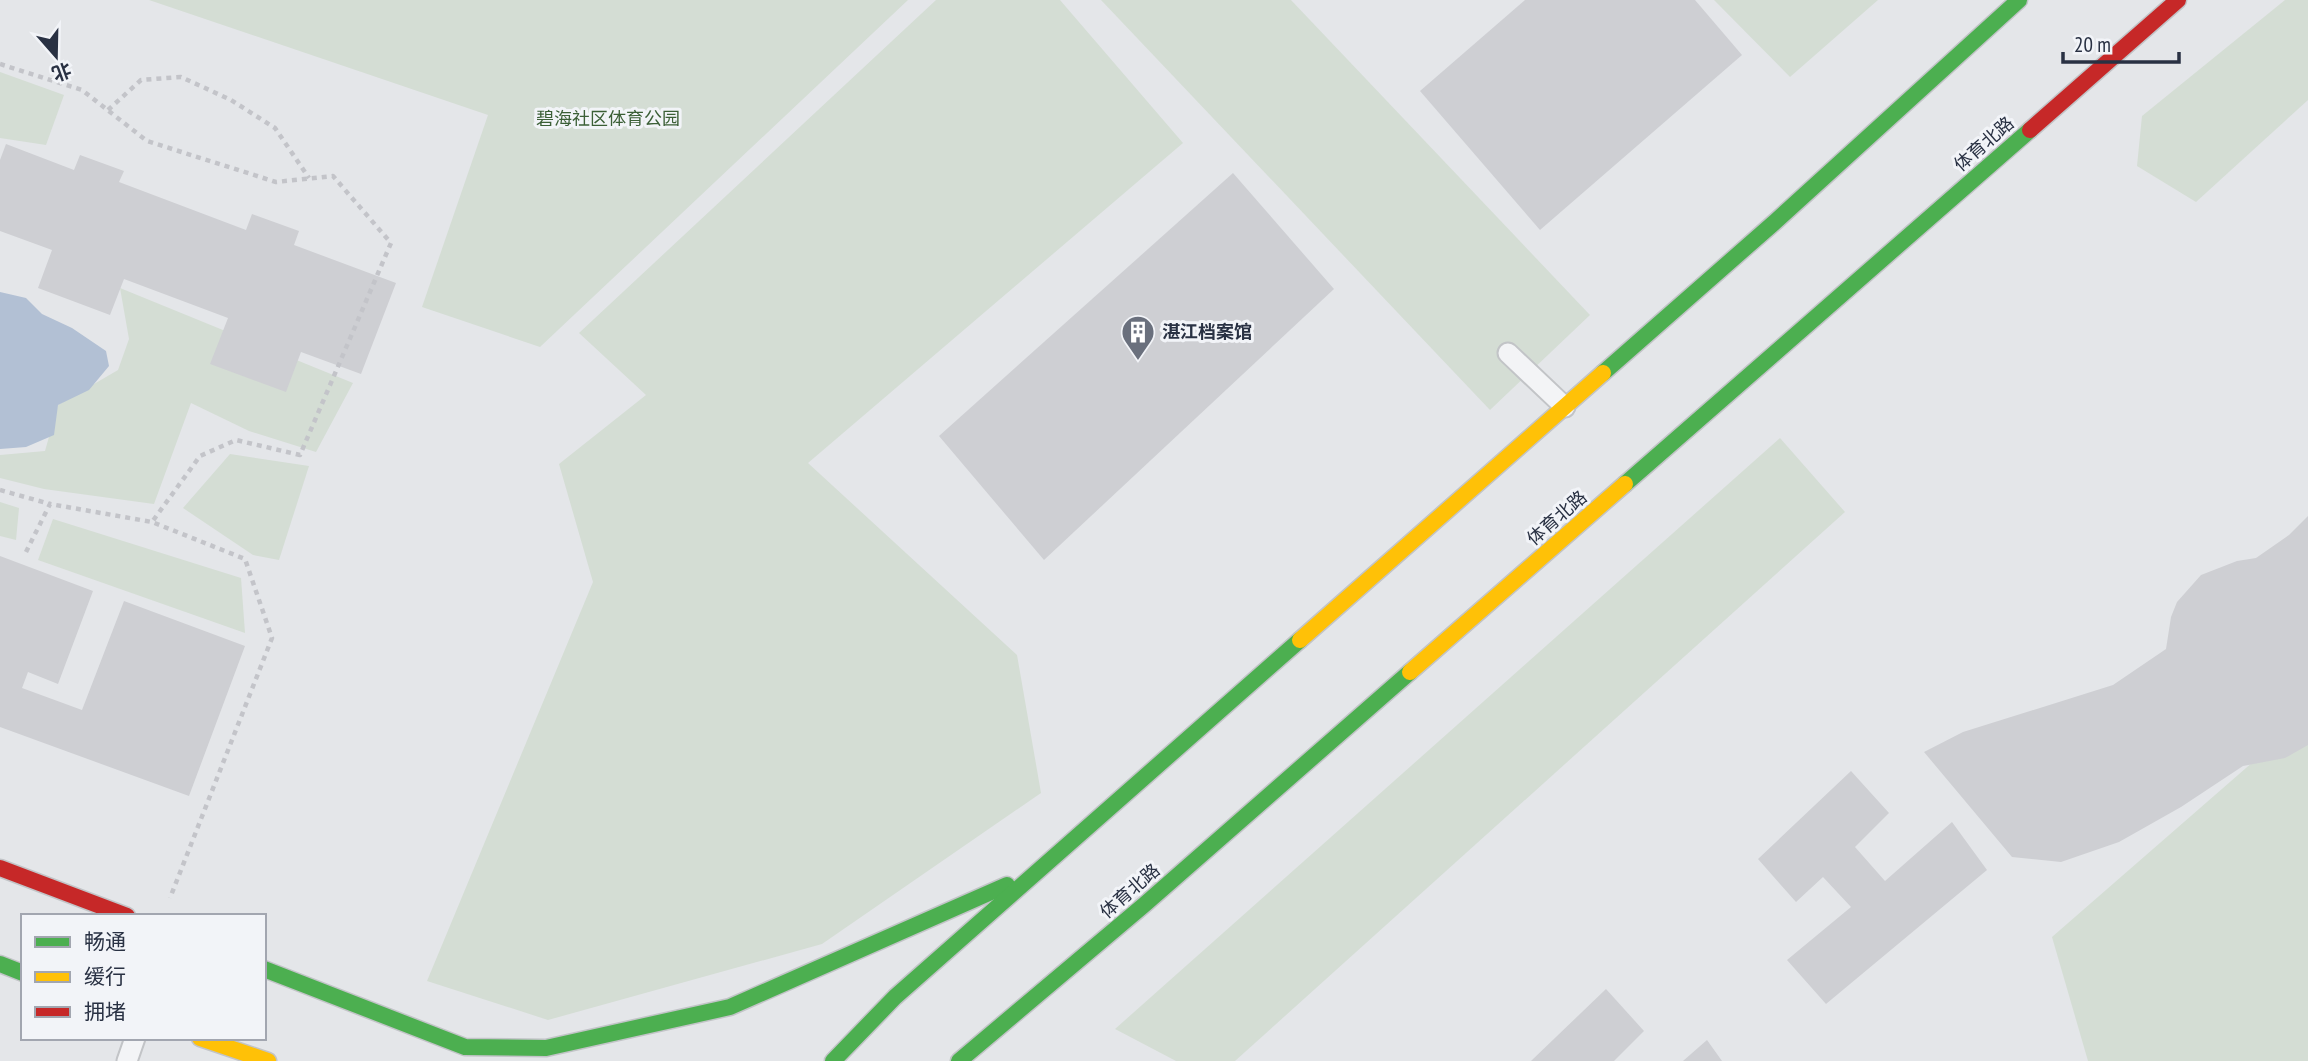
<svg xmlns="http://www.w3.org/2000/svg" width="2308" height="1061" font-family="'PT Sans Narrow','Noto Sans SC',sans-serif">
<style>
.green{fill:#d4ddd4}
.water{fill:#b2c0d4}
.building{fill:#cecfd3}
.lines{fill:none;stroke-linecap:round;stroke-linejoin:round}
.lane-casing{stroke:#c2c4c7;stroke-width:23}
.fast-casing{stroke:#c2c4c7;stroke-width:19}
.slow-casing{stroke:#c2c4c7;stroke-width:19}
.jam-casing{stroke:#c2c4c7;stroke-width:19}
.path{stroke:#c3c4c9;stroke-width:4.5;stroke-dasharray:5 5;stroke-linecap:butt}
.lane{stroke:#f3f4f6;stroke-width:19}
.fast{stroke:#4caf50;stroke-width:16}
.slow{stroke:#ffc107;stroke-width:16}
.jam{stroke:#c62828;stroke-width:16}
.labels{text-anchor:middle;stroke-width:6;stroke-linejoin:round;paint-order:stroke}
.park-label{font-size:18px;fill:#3b5f36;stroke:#f2f4f8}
.street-label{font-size:18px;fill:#293143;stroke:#f2f4f8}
.poi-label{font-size:18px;font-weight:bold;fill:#293143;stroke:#f2f4f8;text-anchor:start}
</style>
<rect width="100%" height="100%" fill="#e4e6e9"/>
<g class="green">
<path d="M149 0H908L540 347 422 307 488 115Z"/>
<path d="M936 0H1060L1183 143 808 463 1017 655 1041 793 822 944 548 1020 427 981 593 582 559 464 646 395 579 333Z"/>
<path d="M1101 0H1291L1590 315 1490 410Z"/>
<path d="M1714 0H1878L1790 77Z"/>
<path d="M2285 0H2308V100L2196 202 2137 166 2142 116Z"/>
<path d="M0 72 64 95 46 145 0 138Z"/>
<path d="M120 288 353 383 316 452 249 431 191 403 154 504 44 489 0 478V455L45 451 58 405 118 370 129 339Z"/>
<path d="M1780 438 1845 512 1235 1061H1176L1115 1029Z"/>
<path d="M230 454 309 466 279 560 253 555 183 508Z"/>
<path d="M0 502 19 508 16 540 0 536Z"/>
<path d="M53 519 241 578 245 633 38 560Z"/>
<path d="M2308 714V1061H2088L2052 937Z"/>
</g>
<path class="water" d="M0 292 26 298 42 314 72 328 106 351 109 366 89 390 58 405 54 435 26 447 0 449Z"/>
<g class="building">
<path d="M1525 0H1695L1742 55 1540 230 1420 91Z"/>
<path d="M6 144 74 170 80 155 124 171 119 182 246 230 252 214 299 231 294 245 396 283 361 374 301 352 286 392 210 364 228 318 124 279 110 315 38 288 52 250 0 231V160Z"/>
<path d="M1233 173 1334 289 1044 560 939 436Z"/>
<path d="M2308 516V745L2285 758 2243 766 2181 807 2119 842 2061 862 2012 857 1924 752 1963 732 2113 685 2166 649 2171 617 2177 602 2201 575 2237 561 2256 558 2289 535Z"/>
<path d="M0 556 93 591 58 684 28 672 22 688 82 710 124 601 245 646 189 796 0 727Z"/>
<path d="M1851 771 1889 813 1855 847 1885 881 1952 822 1987 870 1826 1004 1787 960 1851 907 1823 877 1796 902 1758 859Z"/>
<path d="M1606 989 1644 1031 1614 1061H1531Z"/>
<path d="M1707 1040 1722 1061H1683Z"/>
</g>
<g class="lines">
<defs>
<g id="lane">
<path d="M1508 353 1565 407"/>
<path d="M127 1061 135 1038"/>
</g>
<g id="fast">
<path d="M1603 373 1776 221 2019 0"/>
<path d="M1625 484 2030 130"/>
<path d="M0 964 23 973"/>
<path d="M264 969 465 1047 546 1048 730 1007 1007 885"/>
<path d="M833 1061 895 997 1300 640"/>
<path d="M959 1061 1144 905 1410 672"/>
</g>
<g id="slow">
<path d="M1300 640 1603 373"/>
<path d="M1410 672 1625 484"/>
<path d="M200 1038 268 1061"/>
</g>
<g id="jam">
<path d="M2030 130 2178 0"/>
<path d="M0 868 127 916"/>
</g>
</defs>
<use href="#lane" class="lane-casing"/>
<use href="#fast" class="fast-casing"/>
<use href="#slow" class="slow-casing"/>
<use href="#jam" class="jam-casing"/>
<g class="path">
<path d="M0 64 82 90 147 141 276 182 333 176 391 243 300 455 236 440 200 456 152 522"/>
<path d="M108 110 141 80 181 77 231 100 275 128 309 178"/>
<path d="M0 490 50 504"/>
<path d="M26 552 50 504 152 522 245 559 272 638 170 898"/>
</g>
<use href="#lane" class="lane"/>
<use href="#fast" class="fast"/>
<use href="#slow" class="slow"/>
<use href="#jam" class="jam"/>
</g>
<defs>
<symbol id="building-pin" viewBox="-11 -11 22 30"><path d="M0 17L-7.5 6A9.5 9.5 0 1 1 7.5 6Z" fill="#6a707d" stroke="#f2f4f8"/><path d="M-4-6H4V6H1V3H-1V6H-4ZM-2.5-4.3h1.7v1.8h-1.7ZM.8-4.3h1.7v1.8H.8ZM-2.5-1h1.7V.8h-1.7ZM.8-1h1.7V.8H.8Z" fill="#fff"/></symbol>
</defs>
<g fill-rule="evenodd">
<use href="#building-pin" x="1119" y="313" width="38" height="52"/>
</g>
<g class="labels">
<g class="park-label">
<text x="608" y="125">碧海社区体育公园</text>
</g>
<g class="street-label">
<text transform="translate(1984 144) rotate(-41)" y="6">体育北路</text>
<text transform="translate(1557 518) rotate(-41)" y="6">体育北路</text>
<text transform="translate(1130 891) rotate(-41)" y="6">体育北路</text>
</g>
<g class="poi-label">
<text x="1162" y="338">湛江档案馆</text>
</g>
</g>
<rect x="21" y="914" width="245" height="126" fill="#f2f4f8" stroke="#a2a6b0" stroke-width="2"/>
<rect x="35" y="937" width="35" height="10" fill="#4caf50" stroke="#a2a6b0" stroke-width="2"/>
<text x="84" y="949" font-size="21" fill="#293143">畅通</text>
<rect x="35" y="972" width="35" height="10" fill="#ffc107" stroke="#a2a6b0" stroke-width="2"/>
<text x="84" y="984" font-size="21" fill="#293143">缓行</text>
<rect x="35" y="1007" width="35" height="10" fill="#c62828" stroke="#a2a6b0" stroke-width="2"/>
<text x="84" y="1019" font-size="21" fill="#293143">拥堵</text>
<g transform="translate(56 56) rotate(160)" stroke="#f2f4f8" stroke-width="5" paint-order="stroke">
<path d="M0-5L12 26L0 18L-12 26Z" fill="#293143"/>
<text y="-10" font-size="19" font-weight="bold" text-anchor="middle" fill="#293143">北</text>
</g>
<path d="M2063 52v10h116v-10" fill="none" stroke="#293143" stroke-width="3.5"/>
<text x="2074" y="52" font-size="21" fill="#293143" stroke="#f2f4f8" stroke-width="5" paint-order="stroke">20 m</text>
</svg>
